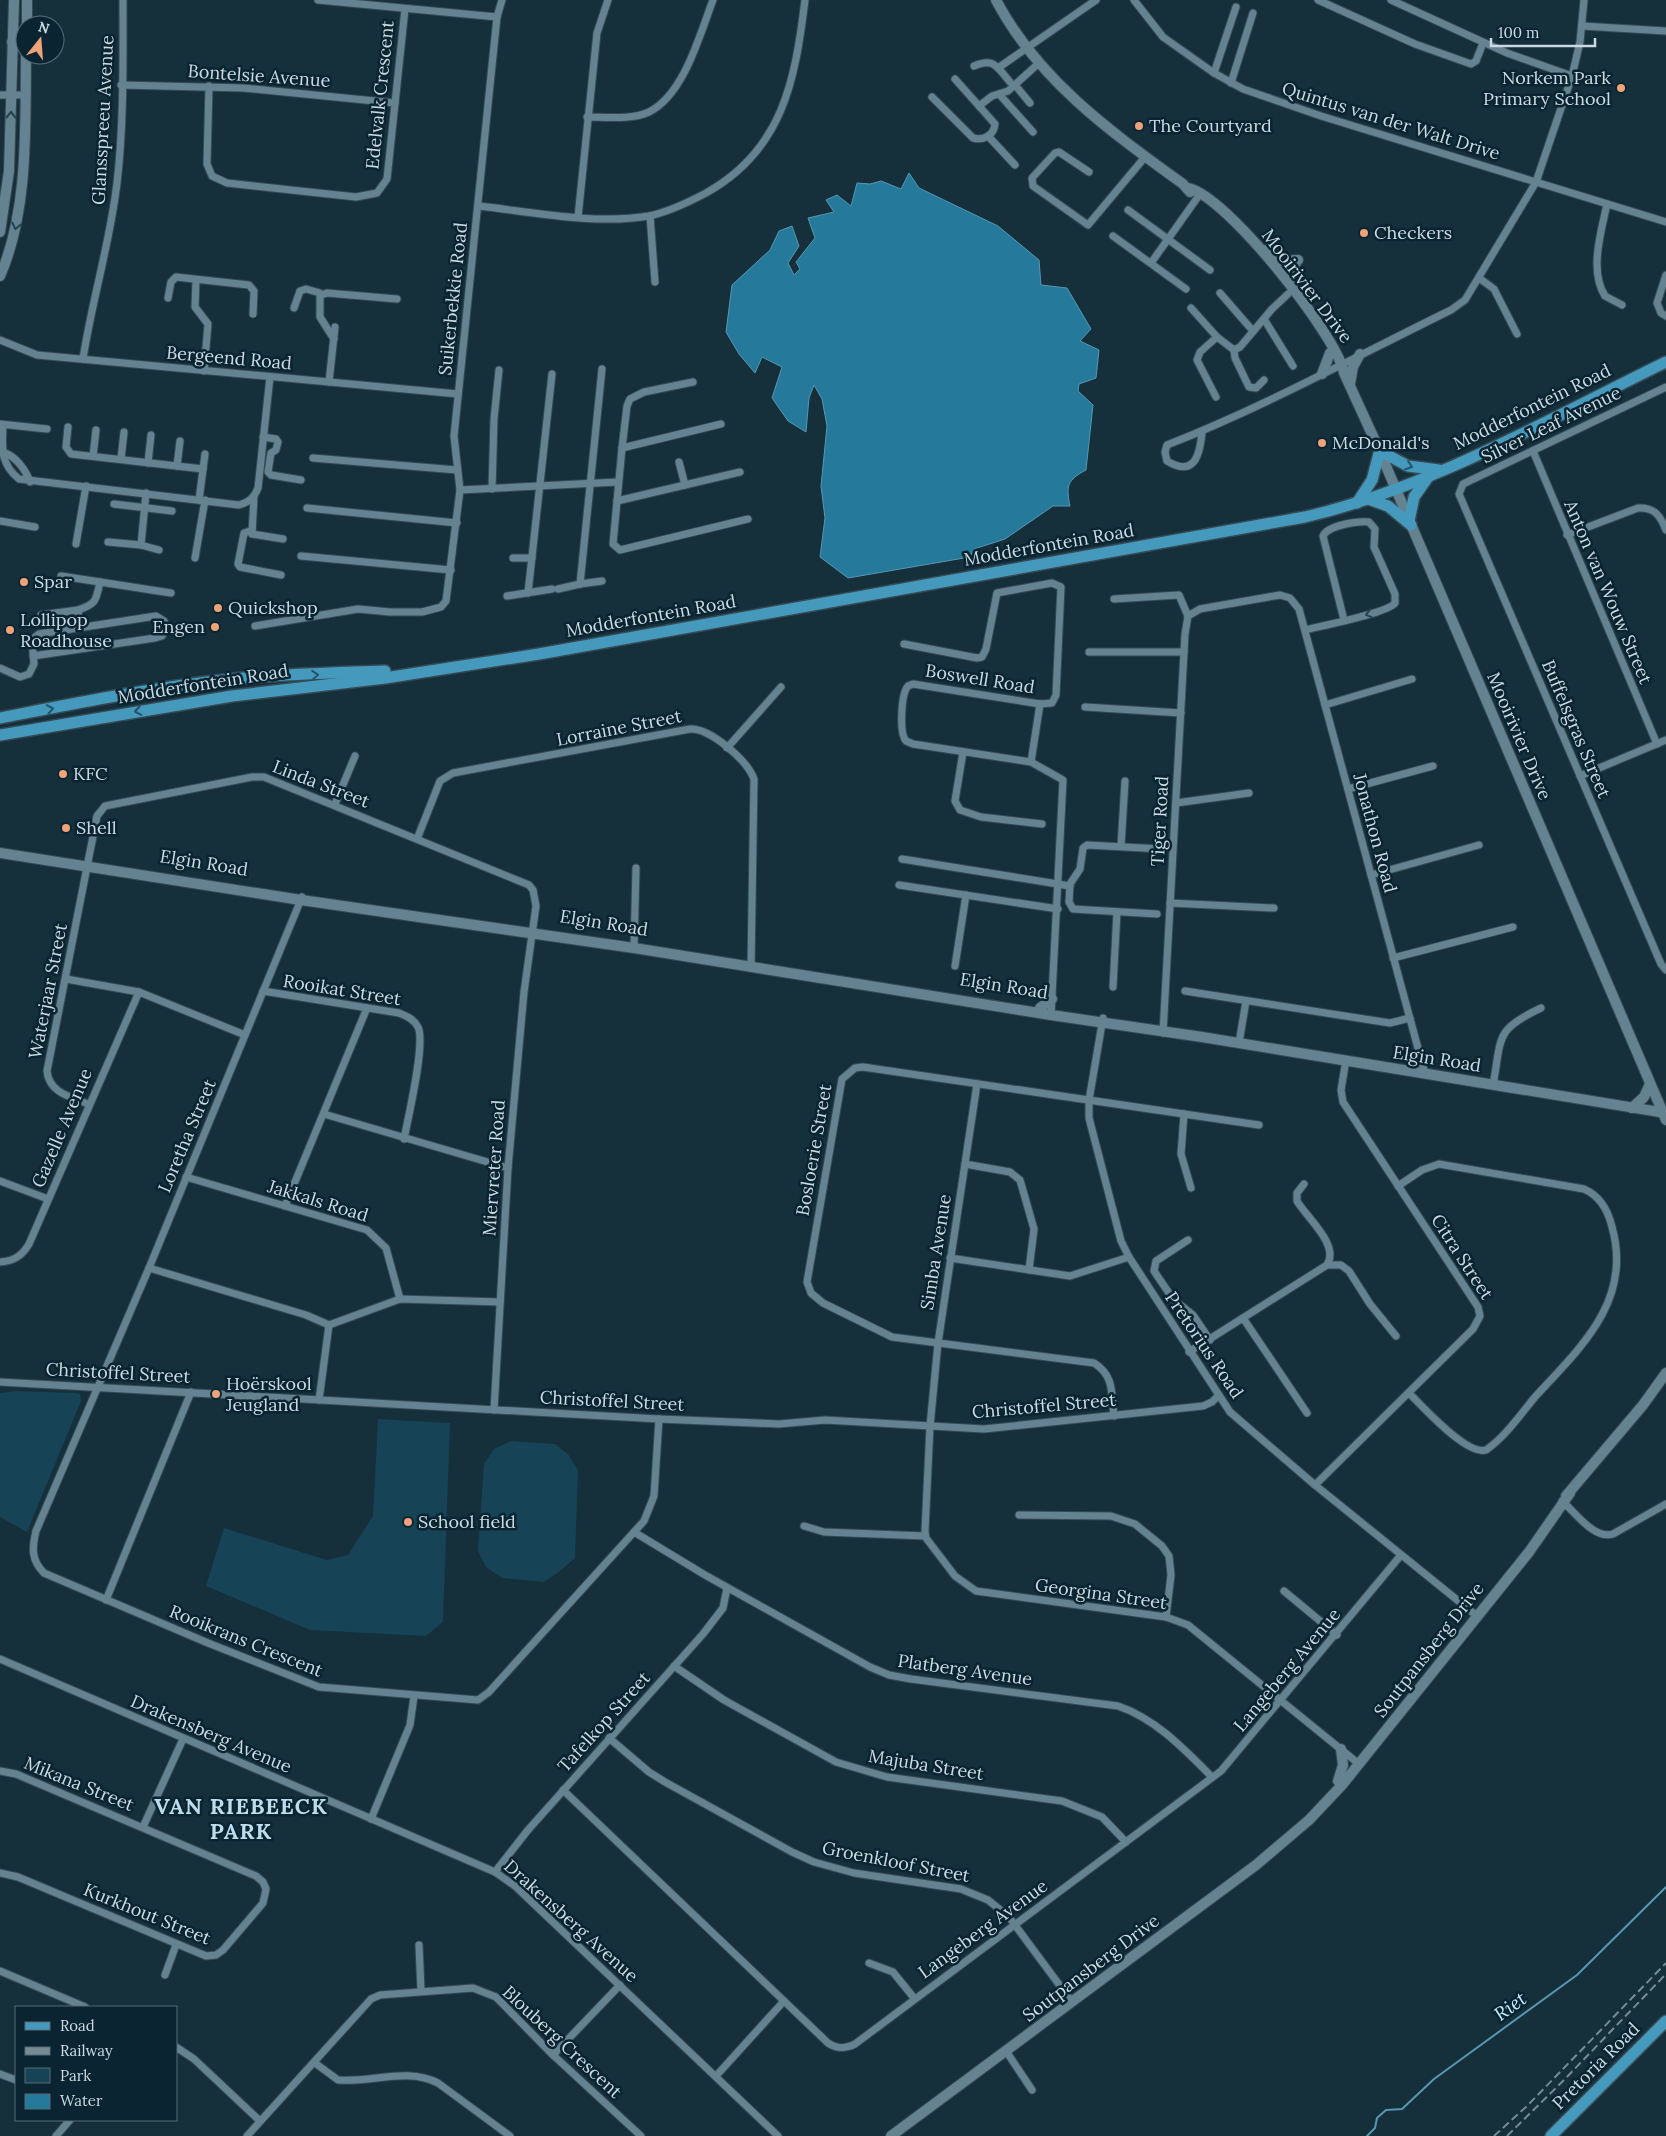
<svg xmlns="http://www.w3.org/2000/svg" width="1666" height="2136" font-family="Lora,serif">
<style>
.green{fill:#164356}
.water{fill:#257a9c;stroke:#5797b1}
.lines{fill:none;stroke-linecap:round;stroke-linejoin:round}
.stream{stroke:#5797b1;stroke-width:2}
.street-casing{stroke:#354a54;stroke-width:9}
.secondary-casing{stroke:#354a54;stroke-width:12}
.primary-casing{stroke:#354a54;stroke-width:14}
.street{stroke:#658290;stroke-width:7}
.secondary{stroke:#658290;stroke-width:10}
.primary{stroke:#4499bc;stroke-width:11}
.rail{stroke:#778b95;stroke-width:2;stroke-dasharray:8 4;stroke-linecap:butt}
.oneway{stroke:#25414e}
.oneway2{stroke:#215369}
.poi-dot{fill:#f0a278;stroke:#0a2531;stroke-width:2}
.labels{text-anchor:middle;stroke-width:5;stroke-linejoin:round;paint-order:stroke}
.street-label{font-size:18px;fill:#cbdae2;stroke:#0a2531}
.poi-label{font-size:18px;fill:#cbdae2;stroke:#0a2531;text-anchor:start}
.water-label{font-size:19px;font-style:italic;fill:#c3ebff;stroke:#0a2531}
.district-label{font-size:22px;font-weight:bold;letter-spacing:1px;fill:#beddec;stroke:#0a2531}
</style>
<rect width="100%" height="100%" fill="#152f3b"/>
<g class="green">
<path d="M16 1391 76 1393 80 1394 81 1401 27 1532 0 1517V1393Z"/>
<path d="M378 1419 450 1423 443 1622 426 1636 310 1630 206 1586 224 1528 327 1560 348 1555 373 1516Z"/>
<path d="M511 1441 555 1444 568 1454 578 1470 575 1558 559 1572 544 1582 502 1578 486 1567 478 1551 484 1464 494 1449Z"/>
</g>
<path class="water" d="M909 173 919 188 998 226 1039 260 1041 285 1067 288 1091 329 1080 341 1099 350 1096 378 1079 384 1078 391 1093 405 1086 470C1067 480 1066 486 1070 506H1053L1005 539 974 549 970 557 848 578 820 557 825 518 821 486 827 426 822 399 814 385 809 398 806 432 788 421 772 398 782 367 762 357 755 373 739 354 726 332 732 285 770 250 779 231 792 226 799 246 788 263 794 275 800 269 796 262 815 238 808 218 834 212 826 200 837 195 851 206 857 183 870 184 881 181 901 189Z"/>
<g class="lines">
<path class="stream" d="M1367 2136 1375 2128 1377 2118 1386 2110 1402 2109 1434 2079 1577 1975 1666 1887"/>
<defs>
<g id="street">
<path d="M318 0 497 17"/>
<path d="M1134 0 1163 37 1214 73 1243 89 1321 116 1666 222"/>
<path d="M1318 0 1415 44 1471 64 1476 61 1483 43"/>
<path d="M1391 0 1507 53 1572 76"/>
<path d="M1582 26 1666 31"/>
<path d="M974 66C994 57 997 67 1010 82"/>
<path d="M998 68 1096 0"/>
<path d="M1214 73 1236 7"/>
<path d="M1231 83 1253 13"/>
<path d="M121 85 243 88 395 103"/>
<path d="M1015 85 1030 103"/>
<path d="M209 86 207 164 212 176 227 183 356 197 377 193 387 179 405 9"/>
<path d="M999 94 1033 132"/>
<path d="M0 95H25"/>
<path d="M932 97 973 138C984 141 994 135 995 124L955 79"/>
<path d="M979 106 992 96 1008 91 1039 63"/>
<path d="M587 117C606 117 632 120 649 112 684 95 700 34 713 0"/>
<path d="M988 136 1015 165"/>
<path d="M1089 172 1059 152 1055 153 1032 178 1033 186 1088 225 1145 157"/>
<path d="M1607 204C1601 232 1589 271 1605 296L1622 305"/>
<path d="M479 206C532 212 596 225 649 216 668 212 689 202 706 193 783 150 795 81 805 0"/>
<path d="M1128 210 1210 270"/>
<path d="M650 216 655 282"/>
<path d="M578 217 597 33 608 0"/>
<path d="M1113 236 1186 289"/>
<path d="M1151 263 1200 194"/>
<path d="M1666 275 1657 303 1661 313 1666 316"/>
<path d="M1479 278 1494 289 1517 334"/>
<path d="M196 280 195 307 208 324 204 371"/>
<path d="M1220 293 1253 331"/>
<path d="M321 295 327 293 397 299"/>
<path d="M168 298 171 282 176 277 249 285 254 291 253 314"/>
<path d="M294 308 300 291 306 289 320 293V317L334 339"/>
<path d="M1191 308 1217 337 1234 350 1240 347 1272 309 1288 294"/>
<path d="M1264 319 1293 366"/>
<path d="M0 340 37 355 458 394"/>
<path d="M1234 350 1235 358 1249 387 1256 388 1264 380"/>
<path d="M83 359C92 300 110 243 117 183 124 124 123 60 123 0"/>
<path d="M329 382 335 327"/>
<path d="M693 382 644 392 630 399 627 406 622 448 613 544 620 550 748 519"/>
<path d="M1666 387 1463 484 1459 494 1661 964 1666 970"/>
<path d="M1216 397 1197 360 1200 352 1217 337"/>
<path d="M0 424 47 429"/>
<path d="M3 425C2 448 0 464 19 479L239 505C249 502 254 498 258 488L270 377"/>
<path d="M68 427 66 447 71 454 203 469"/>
<path d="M1202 432C1200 454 1195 478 1167 461L1165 452 1167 445C1264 407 1357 356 1451 310L1465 300 1536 182 1572 76 1580 42 1584 0"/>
<path d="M263 437 276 439 278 442 276 450 271 453 268 472 271 475 301 480"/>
<path d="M622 448 721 424"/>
<path d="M1533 451 1657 744"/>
<path d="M2 452C15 455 26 470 30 482"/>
<path d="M93 456 96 430"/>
<path d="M313 458 457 470"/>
<path d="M121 459 124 432"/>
<path d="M679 462 685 485"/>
<path d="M148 463 151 435"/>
<path d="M177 466 180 441"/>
<path d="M492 489 494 419 499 370"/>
<path d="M460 490 618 482"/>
<path d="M146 493 141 545 159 550"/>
<path d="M254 497 252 534 283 539"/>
<path d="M199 500 205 454"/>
<path d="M617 501 740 472"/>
<path d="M114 504 172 511"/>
<path d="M307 508 457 523"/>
<path d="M0 521 35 527"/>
<path d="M250 531 244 533 238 564 240 567 281 575"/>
<path d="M1567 535 1638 508C1654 507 1660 515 1666 530"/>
<path d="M108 542 141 545"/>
<path d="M76 544 86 486"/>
<path d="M301 556 451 570"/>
<path d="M195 558 205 500"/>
<path d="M513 558H532"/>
<path d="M61 576 100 582"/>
<path d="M602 581 580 584 602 369"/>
<path d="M558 589 580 584"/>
<path d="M528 593 552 374"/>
<path d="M507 596 552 589"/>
<path d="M1114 599 1179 595 1188 616"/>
<path d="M78 610C96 604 96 601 100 582L171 593"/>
<path d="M41 615 78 610 80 628"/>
<path d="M1188 616 1200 609 1280 595 1290 598 1299 609 1425 1074"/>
<path d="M255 626 358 609 390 612H422L441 607 446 601 460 490 454 436 497 17 502 0"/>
<path d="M1305 630C1321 626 1388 613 1395 603V594L1374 547 1375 529 1369 522C1358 521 1328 525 1323 536L1344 620"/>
<path d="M904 644 977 658 982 657 986 649 997 593 1052 583 1061 587 1056 695 1052 703 1040 704 913 684 908 686C901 694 899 733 906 741L913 744 1031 762 1063 780 1051 1015"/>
<path d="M1089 652H1184"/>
<path d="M0 668 20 677 29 674 34 664 32 641 33 639 39 634 156 616 164 621 166 628 162 636 155 638 33 656"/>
<path d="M1325 705 1412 679"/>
<path d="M1085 707 1181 713"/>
<path d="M727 748 781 687"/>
<path d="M963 752 955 801 960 810 981 817 1042 824"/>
<path d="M1031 762 1040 704"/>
<path d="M1580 776 1666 740"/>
<path d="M1348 789 1433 766"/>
<path d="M1176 803 1249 793"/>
<path d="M335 804 355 756"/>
<path d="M417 839 440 781 453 773 690 729C710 728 747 760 754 779L751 967"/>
<path d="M1121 846 1125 781"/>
<path d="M902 859 1070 886"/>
<path d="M1371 875 1479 845"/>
<path d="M899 885 1058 909"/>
<path d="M302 897 149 1268 36 1531C32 1548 31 1560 44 1573L208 1643 319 1687 478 1700 489 1692 644 1521 654 1496 659 1419"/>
<path d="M1170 903 1274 908"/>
<path d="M1157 914 1073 909 1069 902 1070 884 1080 869 1083 848 1087 845 1162 849"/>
<path d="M634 948 636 868"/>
<path d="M1393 958 1513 927"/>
<path d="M955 966 966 895"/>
<path d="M66 979 139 992 245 1035"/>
<path d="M1113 987 1117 912"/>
<path d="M263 991 399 1013C406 1016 414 1019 418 1027 426 1043 408 1118 404 1139"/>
<path d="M1185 991 1390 1023 1410 1018"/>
<path d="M1103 1018 1089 1100V1118L1121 1241 1129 1257 1230 1412 1315 1485 1477 1616"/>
<path d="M1163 1033 1185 634 1188 616"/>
<path d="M1239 1043 1246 1001"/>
<path d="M977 1084 938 1343 930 1426 925 1531 926 1538 955 1576 976 1591 1166 1617 1188 1625 1359 1764"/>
<path d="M1493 1085C1502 1037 1494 1030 1541 1008"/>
<path d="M88 1104C71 1097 49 1093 47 1071L97 816 105 806 252 777H264L529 885 533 890 536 906 524 992 508 1168 494 1410"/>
<path d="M324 1114 508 1168"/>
<path d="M1184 1114 1181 1154 1191 1188"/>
<path d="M965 1164 1010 1172 1020 1180 1034 1229 1029 1270"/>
<path d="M186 1177 367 1230 386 1248 400 1299"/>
<path d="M0 1181 48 1199"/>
<path d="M1304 1184 1297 1193V1201C1307 1218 1340 1245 1327 1265"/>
<path d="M1398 1186 1422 1170 1439 1164 1584 1189C1600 1196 1608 1210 1612 1227 1633 1301 1580 1348 1535 1397 1520 1415 1505 1437 1486 1450 1467 1456 1423 1407 1409 1393"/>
<path d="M285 1206 367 1008"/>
<path d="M1188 1240 1156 1261 1154 1271 1173 1299 1193 1315 1210 1340"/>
<path d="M950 1258 1070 1276 1129 1257"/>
<path d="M0 1262C14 1261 22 1256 29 1244L139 992"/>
<path d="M149 1268 306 1315 329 1325"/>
<path d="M1243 1318 1307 1413"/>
<path d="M1189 1352 1327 1265H1341L1349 1271 1370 1304 1396 1336"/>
<path d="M0 1382 659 1419 779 1424 825 1420 984 1429 1203 1406 1212 1402 1218 1396"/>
<path d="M319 1400 329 1325 400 1299 500 1302"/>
<path d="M1114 1416C1111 1394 1115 1376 1094 1363L892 1337 823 1303 811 1293 807 1282 842 1079 855 1068 863 1067 1259 1125"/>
<path d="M1315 1485 1473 1329 1480 1316 1478 1307 1343 1102 1341 1090 1346 1060"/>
<path d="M1562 1501C1575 1512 1594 1540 1613 1534L1666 1504"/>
<path d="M1019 1515 1111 1516 1135 1524 1162 1546 1169 1556 1171 1575 1166 1617"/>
<path d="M804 1526 824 1532 925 1536"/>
<path d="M634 1532 705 1575 870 1667 889 1675 911 1679 1118 1706C1156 1719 1184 1749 1212 1777"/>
<path d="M1284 1591 1337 1635"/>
<path d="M106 1600 191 1392"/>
<path d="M0 1659 495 1872 515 1886 778 2136"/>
<path d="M674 1666 724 1700 836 1762 887 1777 1062 1801 1102 1817 1126 1842"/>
<path d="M609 1738 649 1772 665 1782 792 1852 814 1862 854 1873 961 1889 988 1900 1009 1917 1072 2002"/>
<path d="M0 1771 16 1774 256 1876 263 1882 266 1889 263 1903 223 1950 216 1955 206 1956 18 1877 0 1873"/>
<path d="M563 1790 828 2043C837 2049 845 2049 855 2044L1221 1771 1401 1555"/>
<path d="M371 1819 410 1725 414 1696"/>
<path d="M143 1827 183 1739"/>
<path d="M495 1872 528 1830 703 1634 723 1608 727 1588"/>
<path d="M419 1945 421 1991"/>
<path d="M869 1963 893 1972 914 1998"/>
<path d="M0 1971 85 2007"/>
<path d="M165 1975 176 1945"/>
<path d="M176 2047 194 2059 260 2121"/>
<path d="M1006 2051 1032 2090"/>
<path d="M553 2055 620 1985"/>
<path d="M315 2063 338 2080C373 2083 406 2067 438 2083L510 2136"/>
<path d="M0 2074 16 2080"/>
<path d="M716 2076 784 2001"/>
<path d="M56 2136 70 2120"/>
<path d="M247 2136 371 1999 380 1995 473 1988 496 1997 553 2055 641 2136"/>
</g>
<g id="secondary">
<path d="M996 0C1038 80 1111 132 1183 184L1190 192"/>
<path d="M27 25V0"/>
<path d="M12 42 25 43"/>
<path d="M1187 188C1224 192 1338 337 1344 373L1377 445 1666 1120"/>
<path d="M0 232 9 171 14 0"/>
<path d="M1268 249 1283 261 1298 260"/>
<path d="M0 276C29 210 25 126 26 55"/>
<path d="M1293 290 1292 282 1296 261"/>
<path d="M1322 374 1330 353"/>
<path d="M1350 384 1353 367 1360 354"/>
<path d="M0 853 301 900 634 948 1051 1015 1202 1037 1666 1113"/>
<path d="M1040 1008 1052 999"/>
<path d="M1632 1108 1644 1097 1650 1084"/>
<path d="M1566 1496 1643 1405 1666 1373"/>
<path d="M1338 1781 1343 1765 1341 1749"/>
<path d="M891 2136 1256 1865 1309 1820 1342 1785 1529 1552 1570 1493"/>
</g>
<g id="primary">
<path d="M1380 451 1408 466 1439 470"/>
<path d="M1368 499 1388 506 1411 525"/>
<path d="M1357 503 1372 480 1380 450"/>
<path d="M1409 521 1414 497 1428 477"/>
<path d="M0 718C77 703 155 687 233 679 283 674 334 673 385 671"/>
<path d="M0 735 232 696 385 678 539 654 1305 517C1432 487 1549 419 1666 362"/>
<path d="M1551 2136 1666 2021"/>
</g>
</defs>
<use href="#street" class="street-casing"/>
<use href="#secondary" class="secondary-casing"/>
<use href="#primary" class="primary-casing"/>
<use href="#street" class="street"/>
<use href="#secondary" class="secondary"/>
<use href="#primary" class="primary"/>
<g class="rail">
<path d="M1494 2136 1527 2106 1666 1963"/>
<path d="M1507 2136 1564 2080 1666 1974"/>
</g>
</g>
<defs><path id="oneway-chevron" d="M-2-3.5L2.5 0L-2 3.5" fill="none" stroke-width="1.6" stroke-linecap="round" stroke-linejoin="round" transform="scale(1.25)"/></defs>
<g class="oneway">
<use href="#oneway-chevron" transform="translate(11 115) rotate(-89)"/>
<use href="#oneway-chevron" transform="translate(16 226) rotate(103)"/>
<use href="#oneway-chevron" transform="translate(1369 614) rotate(165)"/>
</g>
<g class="oneway2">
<use href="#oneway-chevron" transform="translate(1409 466) rotate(19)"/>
<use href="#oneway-chevron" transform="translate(315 675) rotate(-4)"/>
<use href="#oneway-chevron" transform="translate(50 709) rotate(-11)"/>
<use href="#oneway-chevron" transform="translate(138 711) rotate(170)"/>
</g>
<g class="poi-dot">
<circle cx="1621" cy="88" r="5"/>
<circle cx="1139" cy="126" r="5"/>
<circle cx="1364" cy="233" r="5"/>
<circle cx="1322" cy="443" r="5"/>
<circle cx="24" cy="582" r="5"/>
<circle cx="218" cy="608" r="5"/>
<circle cx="215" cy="627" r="5"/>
<circle cx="10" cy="630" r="5"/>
<circle cx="63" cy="774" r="5"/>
<circle cx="66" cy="828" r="5"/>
<circle cx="216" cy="1394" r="5"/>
<circle cx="408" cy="1522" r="5"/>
</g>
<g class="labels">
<g class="street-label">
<text transform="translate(259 76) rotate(4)" y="6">Bontelsie Avenue</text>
<text transform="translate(380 95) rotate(-84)" y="6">Edelvalk Crescent</text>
<text transform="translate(103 120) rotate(-87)" y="6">Glansspreeu Avenue</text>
<text transform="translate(1391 121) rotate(17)" y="6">Quintus van der Walt Drive</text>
<text transform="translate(1307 286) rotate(53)" y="6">Mooirivier Drive</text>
<text transform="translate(453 299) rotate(-84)" y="6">Suikerbekkie Road</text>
<text transform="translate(229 358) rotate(5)" y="6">Bergeend Road</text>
<text transform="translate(1532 407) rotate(-26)" y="6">Modderfontein Road</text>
<text transform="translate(1551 425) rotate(-26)" y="6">Silver Leaf Avenue</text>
<text transform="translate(1049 545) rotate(-10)" y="6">Modderfontein Road</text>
<text transform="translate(1608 592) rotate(67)" y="6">Anton van Wouw Street</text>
<text transform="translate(651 616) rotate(-10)" y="6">Modderfontein Road</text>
<text transform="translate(980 679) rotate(9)" y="6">Boswell Road</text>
<text transform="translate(203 684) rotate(-9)" y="6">Modderfontein Road</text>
<text transform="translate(619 728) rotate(-11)" y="6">Lorraine Street</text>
<text transform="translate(1576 729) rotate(67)" y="6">Buffelsgras Street</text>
<text transform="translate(1519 736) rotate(67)" y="6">Mooirivier Drive</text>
<text transform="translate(321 784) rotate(21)" y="6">Linda Street</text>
<text transform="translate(1160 821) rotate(-87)" y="6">Tiger Road</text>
<text transform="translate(1375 833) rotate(75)" y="6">Jonathon Road</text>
<text transform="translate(204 863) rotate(9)" y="6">Elgin Road</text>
<text transform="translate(604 923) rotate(9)" y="6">Elgin Road</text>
<text transform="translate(1004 986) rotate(9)" y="6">Elgin Road</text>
<text transform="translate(342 990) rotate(9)" y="6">Rooikat Street</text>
<text transform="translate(48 991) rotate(-79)" y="6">Waterjaar Street</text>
<text transform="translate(1437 1059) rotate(9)" y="6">Elgin Road</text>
<text transform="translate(62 1128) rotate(-67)" y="6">Gazelle Avenue</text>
<text transform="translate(187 1136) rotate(-67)" y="6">Loretha Street</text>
<text transform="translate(814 1150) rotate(-80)" y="6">Bosloerie Street</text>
<text transform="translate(494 1168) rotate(-86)" y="6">Miervreter Road</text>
<text transform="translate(318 1201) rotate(17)" y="6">Jakkals Road</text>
<text transform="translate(936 1252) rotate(-81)" y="6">Simba Avenue</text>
<text transform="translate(1462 1257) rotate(57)" y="6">Citra Street</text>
<text transform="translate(1204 1345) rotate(56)" y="6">Pretorius Road</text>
<text transform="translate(118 1373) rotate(3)" y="6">Christoffel Street</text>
<text transform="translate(612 1401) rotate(3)" y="6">Christoffel Street</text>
<text transform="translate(1044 1406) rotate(-5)" y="6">Christoffel Street</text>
<text transform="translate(1101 1594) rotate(8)" y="6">Georgina Street</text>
<text transform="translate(246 1641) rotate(22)" y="6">Rooikrans Crescent</text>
<text transform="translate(1429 1650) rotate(-52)" y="6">Soutpansberg Drive</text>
<text transform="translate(965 1670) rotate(8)" y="6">Platberg Avenue</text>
<text transform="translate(1287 1670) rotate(-50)" y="6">Langeberg Avenue</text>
<text transform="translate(604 1722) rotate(-48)" y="6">Tafelkop Street</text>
<text transform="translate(211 1734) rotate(23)" y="6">Drakensberg Avenue</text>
<text transform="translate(926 1765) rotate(9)" y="6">Majuba Street</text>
<text transform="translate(79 1784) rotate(22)" y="6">Mikana Street</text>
<text transform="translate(896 1862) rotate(11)" y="6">Groenkloof Street</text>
<text transform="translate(147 1914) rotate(22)" y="6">Kurkhout Street</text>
<text transform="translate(571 1921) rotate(42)" y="6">Drakensberg Avenue</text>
<text transform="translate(983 1929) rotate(-36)" y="6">Langeberg Avenue</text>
<text transform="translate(1091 1968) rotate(-37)" y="6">Soutpansberg Drive</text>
<text transform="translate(562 2042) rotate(43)" y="6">Blouberg Crescent</text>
<text transform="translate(1596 2066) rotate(-45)" y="6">Pretoria Road</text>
</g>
<g class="poi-label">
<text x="1611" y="84" text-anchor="end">Norkem Park<tspan x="1611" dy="21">Primary School</tspan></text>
<text x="1149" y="132">The Courtyard</text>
<text x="1374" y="239">Checkers</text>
<text x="1332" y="449">McDonald's</text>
<text x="34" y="588">Spar</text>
<text x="228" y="614">Quickshop</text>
<text x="20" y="626">Lollipop<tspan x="20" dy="21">Roadhouse</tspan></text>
<text x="205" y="633" text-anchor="end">Engen</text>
<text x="73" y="780">KFC</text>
<text x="76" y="834">Shell</text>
<text x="226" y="1390">Hoërskool<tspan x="226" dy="21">Jeugland</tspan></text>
<text x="418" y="1528">School field</text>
</g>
<g class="water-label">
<text transform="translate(1510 2006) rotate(-36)" y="7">Riet</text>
</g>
<g class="district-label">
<text x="241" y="1814">VAN RIEBEECK<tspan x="241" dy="25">PARK</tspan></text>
</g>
</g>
<rect x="15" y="2006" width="162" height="115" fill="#0a2531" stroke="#576d78"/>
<rect x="25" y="2022" width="25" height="8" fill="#4499bc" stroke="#576d78"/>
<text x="60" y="2031" font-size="15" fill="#cbdae2">Road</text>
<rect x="25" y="2047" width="25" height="8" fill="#778b95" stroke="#576d78"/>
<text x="60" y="2056" font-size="15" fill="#cbdae2">Railway</text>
<rect x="25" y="2068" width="25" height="15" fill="#164356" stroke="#576d78"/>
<text x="60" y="2081" font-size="15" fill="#cbdae2">Park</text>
<rect x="25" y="2094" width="25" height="15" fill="#257a9c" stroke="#576d78"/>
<text x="60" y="2106" font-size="15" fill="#cbdae2">Water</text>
<g transform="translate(40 40) rotate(17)"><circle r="24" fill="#0a2531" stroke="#576d78"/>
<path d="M0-4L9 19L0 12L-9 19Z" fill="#f0a278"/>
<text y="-8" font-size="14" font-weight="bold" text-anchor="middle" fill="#cbdae2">N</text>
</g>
<path d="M1491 38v8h104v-8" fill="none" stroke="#cbdae2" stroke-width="2.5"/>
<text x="1498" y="38" font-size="15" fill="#cbdae2" stroke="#0a2531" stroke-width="4" paint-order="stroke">100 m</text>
</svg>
